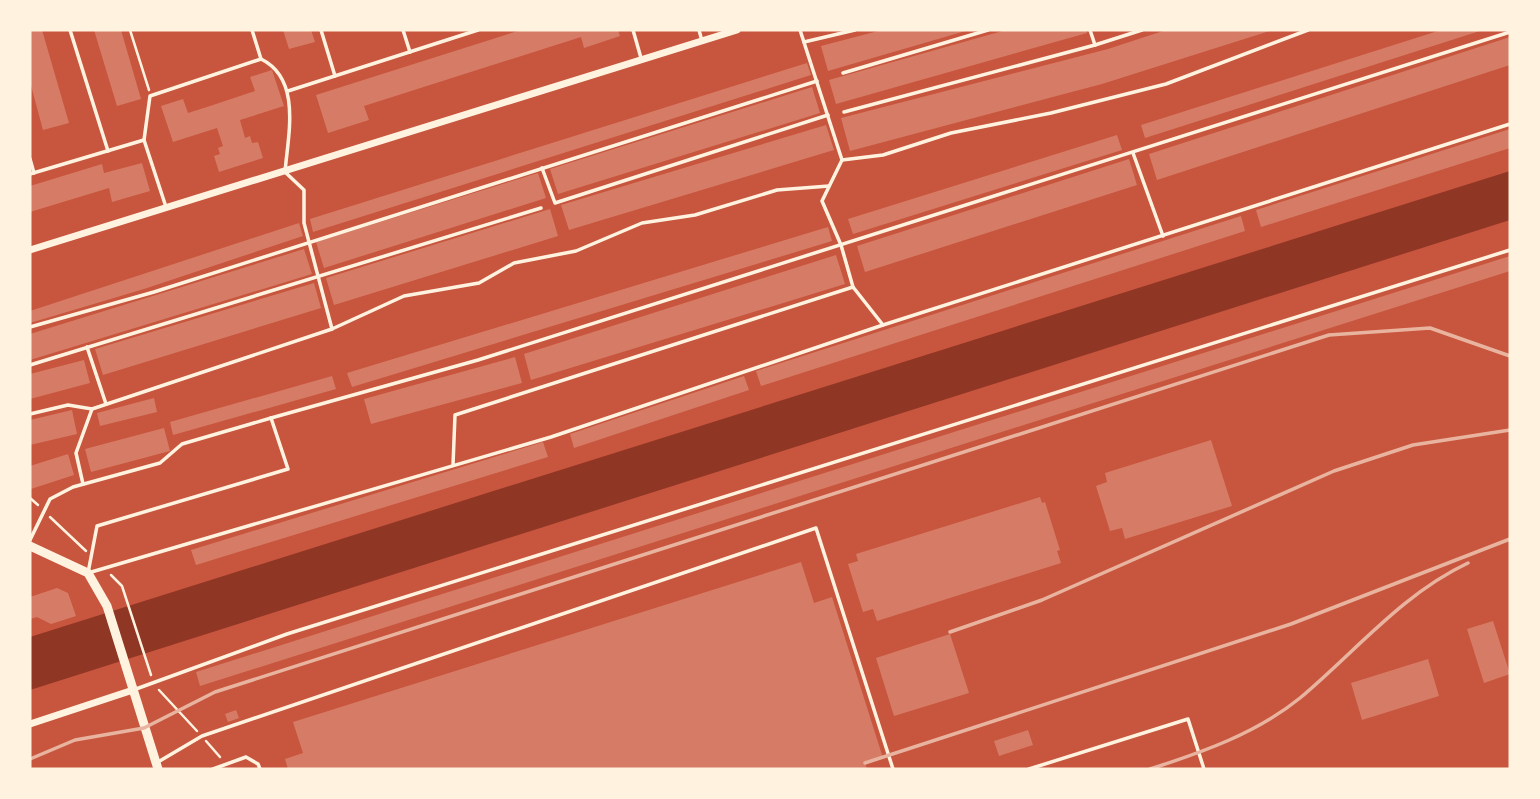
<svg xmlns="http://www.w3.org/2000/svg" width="1540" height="799" font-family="'Work Sans',sans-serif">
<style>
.water{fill:#8f3625}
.building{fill:#d67c66}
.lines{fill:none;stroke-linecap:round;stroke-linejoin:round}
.path{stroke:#fff3e0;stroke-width:2.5}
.service{stroke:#fff3e0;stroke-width:3.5}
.minor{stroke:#fff3e0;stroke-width:7}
.tertiary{stroke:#fff3e0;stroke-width:9}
.rail{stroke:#e9b49f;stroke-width:3.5}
</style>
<rect width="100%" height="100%" fill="#c8553d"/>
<path class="water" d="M1510 171V220L30 690V637Z"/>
<g class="building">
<path d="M30 30H42L69 123 43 130 30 82Z"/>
<path d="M94 30H121L141 99 117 106Z"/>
<path d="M283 30H311L315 42 289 49Z"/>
<path d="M521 30H618L620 36 584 48 581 37 364 106 369 120 328 133 316 95Z"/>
<path d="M882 30H969L828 71 821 46Z"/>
<path d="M1006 30H1086L1087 33 836 104 829 80Z"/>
<path d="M1166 30H1273L1102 84 850 151 841 118 1108 49Z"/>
<path d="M1441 30H1483L1145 138 1141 125Z"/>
<path d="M1510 37V65L1157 180 1149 154Z"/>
<path d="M807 63 811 75 313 232 310 219Z"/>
<path d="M272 70 284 106 240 120 245 138 250 136 252 143 258 142 263 158 219 172 214 156 220 154 218 148 223 146 217 128 173 142 161 106 183 99 188 113 210 106 255 91 250 77Z"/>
<path d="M812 87 820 113 558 194 550 169Z"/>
<path d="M826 125 834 150 569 230 561 205Z"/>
<path d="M1510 129V148L1261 227 1256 210Z"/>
<path d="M1117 135 1122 150 853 234 848 219Z"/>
<path d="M1129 159 1137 185 865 272 857 246Z"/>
<path d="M142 163 150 191 112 202 109 188 30 212V186L102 164 104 173Z"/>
<path d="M538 173 546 198 324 268 316 242Z"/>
<path d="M550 209 558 236 334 305 326 278Z"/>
<path d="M1241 216 1245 231 761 386 756 371Z"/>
<path d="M299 223 303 236 144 289 30 323V311Z"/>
<path d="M828 227 832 241 352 387 347 373Z"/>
<path d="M304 249 312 274 30 360V334Z"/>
<path d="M836 255 845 284 531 380 524 354Z"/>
<path d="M1510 256V271L200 686 196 672Z"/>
<path d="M314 283 321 308 103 375 95 349Z"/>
<path d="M515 357 522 383 371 424 364 399Z"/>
<path d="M84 360 90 383 30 399V374Z"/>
<path d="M332 376 336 389 173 435 170 422Z"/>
<path d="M744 376 749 390 574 448 570 434Z"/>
<path d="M154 398 157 412 100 426 97 413Z"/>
<path d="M72 410 77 434 30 445V420Z"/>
<path d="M164 428 170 451 91 472 85 449Z"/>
<path d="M1211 440 1232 506 1125 539 1122 528 1110 531 1096 486 1107 482 1105 473Z"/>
<path d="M543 442 548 457 196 565 191 550Z"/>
<path d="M68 454 74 475 31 489 30 466Z"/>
<path d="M1040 497 1042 503 1045 502 1060 550 1057 551 1061 563 877 621 873 609 863 612 848 564 858 561 856 554Z"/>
<path d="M801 562 814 603 832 597 883 758 865 763 867 769H288L285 759 303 753 293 722Z"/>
<path d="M57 588 68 593 76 616 51 624 37 617 30 619V597Z"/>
<path d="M1493 621 1510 674 1484 683 1467 629Z"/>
<path d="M950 634 969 693 894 716 876 658Z"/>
<path d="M1428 659 1439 696 1362 720 1351 683Z"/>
<path d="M236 710 239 718 228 722 225 714Z"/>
<path d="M1028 730 1033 745 999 756 994 741Z"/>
</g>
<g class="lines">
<g class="path">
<path d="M130 30 149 90"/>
<path d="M30 498 38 505"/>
<path d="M50 517 86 551"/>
<path d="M111 575 122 586 151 675"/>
<path d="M159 690 197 731"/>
<path d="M206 741 220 757"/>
</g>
<g class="service">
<path d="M70 30 108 151"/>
<path d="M321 30 335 76"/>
<path d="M403 30 410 52"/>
<path d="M633 30 641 58"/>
<path d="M699 30 702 41"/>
<path d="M800 30 842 160 822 201 841 245 853 287"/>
<path d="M1090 30 1095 45 1142 30"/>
<path d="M804 42 855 30"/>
<path d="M261 59C302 79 288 135 285 172L304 190V223L332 329 404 296 479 283 514 263 576 251 642 223 695 215 777 190 829 186"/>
<path d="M843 73 988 30"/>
<path d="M288 91 478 30"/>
<path d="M844 112 1095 45"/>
<path d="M144 140 150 96 261 59 252 30"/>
<path d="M1133 153 1163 236"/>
<path d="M30 159 34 173"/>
<path d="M842 160 883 155 951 133 1051 113 1166 84 1308 30"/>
<path d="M542 168 555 203 828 115"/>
<path d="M30 174 144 140 166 207"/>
<path d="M30 327 154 292 817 81"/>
<path d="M87 347 106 404"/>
<path d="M30 365 541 208"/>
<path d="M30 414 68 405 92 409"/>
<path d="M271 418 478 360 1510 32"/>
<path d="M453 465 455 415 853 287 883 325"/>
<path d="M83 484 76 453 92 409 332 329"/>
<path d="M30 540 50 499 73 487 160 463 182 444 271 418 288 469 97 526 88 573 551 437 883 325 1510 124"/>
<path d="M136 689 287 634 1510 250"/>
<path d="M158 762 202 736 816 528 893 769"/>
<path d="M213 769 246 757 258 764 260 769"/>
<path d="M1029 769 1188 719 1204 769"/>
</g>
<g class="minor">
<path d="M30 250 737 30"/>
<path d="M30 724 133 690"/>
</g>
<path class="tertiary" d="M30 546 88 573 107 606 158 769"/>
<g class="rail">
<path d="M950 632 1042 600 1334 471 1413 445 1510 430"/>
<path d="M30 759 75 740 144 728 215 692 1329 335 1430 328 1510 356"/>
<path d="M865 763 1291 624 1510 539"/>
<path d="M1150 769C1203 752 1257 733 1300 698 1355 652 1402 594 1468 563"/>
</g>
</g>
<rect width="1540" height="799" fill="none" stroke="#fff3e0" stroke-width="63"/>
</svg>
